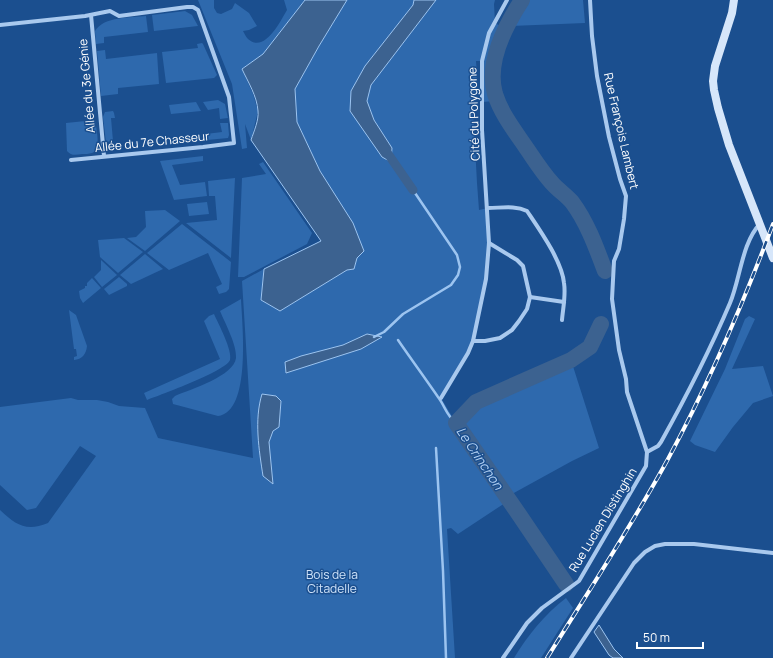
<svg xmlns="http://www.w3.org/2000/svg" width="773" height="658" font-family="Manrope,sans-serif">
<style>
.green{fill:#2e69ad}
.water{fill:#3c6290;stroke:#9cc4f0}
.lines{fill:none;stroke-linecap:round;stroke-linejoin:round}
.stream{stroke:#9cc4f0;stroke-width:2.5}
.canal{stroke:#3c6290;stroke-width:9}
.river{stroke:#3c6290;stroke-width:16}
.street{stroke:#a9c9ee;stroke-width:4}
.secondary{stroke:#d6e6fa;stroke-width:8}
.rail-casing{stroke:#fff;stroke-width:4}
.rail{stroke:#1b4f8f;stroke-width:2.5;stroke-dasharray:8;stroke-linecap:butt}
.labels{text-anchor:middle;stroke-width:3;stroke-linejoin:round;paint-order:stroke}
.street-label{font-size:12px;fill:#fff;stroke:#1b4f8f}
.park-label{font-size:12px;fill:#cfe3fa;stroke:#1b4f8f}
.water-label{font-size:13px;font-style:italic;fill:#b5d3f5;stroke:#1b4f8f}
</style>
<rect width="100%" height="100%" fill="#1b4f8f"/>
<g class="green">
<path d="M198 0H214V8L217 13 221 14 232 9 235 3 249 13 257 26 249 30 243 31C244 33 246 37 248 39 265 54 281 20 287 10L284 0H305L263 54 242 69 253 94 258 111 251 140 245 124 247 148 242 149 232 84Z"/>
<path d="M347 0H414L413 5 365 66 351 91 391 162 392 148 374 120 367 101 371 85 436 0H495L494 4 495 23 502 27 517 0H583L585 23 511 26 496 67 495 86 497 96 504 112 539 163 574 203 586 223 608 268 604 272 587 232 573 206 549 183 532 163 499 111 495 101 482 102V61H476L477 75 473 108 477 183 479 210 488 208 489 243 486 279 473 341 441 398 453 418 475 399 495 389 520 380 571 357 590 343 596 334 600 323 603 325 594 343 571 360 599 448 572 461 512 494 574 585 571 587 511 499 458 534 451 528 447 529 455 658H0V510C16 525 26 532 48 523L96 456 80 446 36 508 27 510 0 485V407L71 398 78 400H97L108 402 119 406 145 408 158 438 253 458 242 281 264 269 261 300 280 311 347 270 354 269 357 258 364 251 320 171 297 122 295 95V89L319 46Z"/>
<path d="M185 11 192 15 198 26 154 31 152 15Z"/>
<path d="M146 16 148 32 104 37V43L96 44 95 31C104 16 131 18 146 16Z"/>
<path d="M202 43 203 44 217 75 214 78 166 83 162 52 198 48 197 44Z"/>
<path d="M105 50 106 59 157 53 159 84 118 88V94L101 96 97 51Z"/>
<path d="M218 100 225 104 228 118 220 119 219 108 208 110 203 102Z"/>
<path d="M196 102 201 111 171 114 169 105Z"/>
<path d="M113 111 114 113 115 118H111L113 141 106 142 103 117 105 112Z"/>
<path d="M95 120C96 128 102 150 92 153 89 154 85 154 82 154 76 155 71 156 67 151L66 123Z"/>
<path d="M220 123H228L229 135 228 138 207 140 206 134 222 132Z"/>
<path d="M203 156V161L172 165 180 185 205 182 207 196 174 200 160 161Z"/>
<path d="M263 162 312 233 307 244 244 277H238L242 178 266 174 259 164Z"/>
<path d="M235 178 231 258 186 223 217 220 215 196H209L208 181Z"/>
<path d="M207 202 209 214 189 216 187 204Z"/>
<path d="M165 210 180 221 145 251 127 238 136 237 146 227 145 211Z"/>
<path d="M182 224 231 262 229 289 226 292 219 294 216 287 222 284 208 253 169 270 147 253Z"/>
<path d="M124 238 143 252 118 273 100 257 98 240Z"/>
<path d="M145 254 163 269 131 284 120 275Z"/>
<path d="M101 260 117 275 102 287 94 277 101 270Z"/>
<path d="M119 277 127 284V286L109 295 104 289Z"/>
<path d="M92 278 101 288 83 303 80 298 79 291 85 288V286H87V283Z"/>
<path d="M241 299C242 323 252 412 218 416L173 404 172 399 175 396C191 389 234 376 236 358 237 345 225 323 220 311Z"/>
<path d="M69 310 76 315 87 346C86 355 82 359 74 360V357L77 356 76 349H74Z"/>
<path d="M214 314C218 323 233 351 230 360 226 371 160 395 147 400L144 393 220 359 204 321 209 316Z"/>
<path d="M749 316 755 319 732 369 763 366 773 396 753 403 733 427 715 452 695 445 690 441 725 369 745 319Z"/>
<path d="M566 598 573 608 541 658H514C528 635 544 615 566 598Z"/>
</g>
<g class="water">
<path d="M305 0H347L319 46 295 89 297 122 320 171 353 223 364 251 357 258 354 269 347 270 280 311 261 300 264 269 321 241 251 140C254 131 259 120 258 111 257 96 248 82 242 69L263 54Z"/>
<path d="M414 0H436L371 85 367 101 374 120 392 148 391 162 382 157 350 111 351 91 365 66 413 5Z"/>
<path d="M367 334 382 337 361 349 286 373 285 362 301 356 343 345Z"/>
<path d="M262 394 276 396 281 401 279 427 273 431 269 442 273 484 263 476C259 450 254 420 262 394Z"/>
<path d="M599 625 614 649 623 658H613L609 655 594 632Z"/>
</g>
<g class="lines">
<g class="stream">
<path d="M374 337 384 332 403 314 451 285 458 275 460 267 457 255 413 190"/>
<path d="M398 340C411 359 425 378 438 397 445 406 446 415 456 423"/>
<path d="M436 448 443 571 446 658"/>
</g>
<path class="canal" d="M384 148 413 190"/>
<g class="river">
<path d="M522 0C505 26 486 63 495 94 501 113 514 130 525 146 534 159 542 172 552 183 558 190 566 195 572 202 587 222 596 247 605 271"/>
<path d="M566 584 518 513 456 423 476 402 571 360 590 347 601 324"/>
</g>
<g class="street">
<path d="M91 15 104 156"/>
<path d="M0 25 85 16 110 11 119 16 187 7H193L198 10 229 97 234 143 203 147 71 160"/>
<path d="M488 208C501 208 515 205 527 211 539 229 562 261 564 283 566 295 563 308 562 320"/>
<path d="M530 297 564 302"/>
<path d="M473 341H485L500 338 512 330 519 321 527 309 530 297 523 266 517 260 489 243"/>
<path d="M441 398 468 353 473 341 486 279 489 243 482 130V61L489 33 507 0"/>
<path d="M647 452 658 446 661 442C686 397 710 350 730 303 740 280 742 242 760 224"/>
<path d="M503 658 527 623 542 608 579 581 646 466 647 452 627 392 626 379 619 350 612 299 614 261 619 249 624 219 626 196 620 179 609 137 597 76 592 36 590 0"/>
<path d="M571 658 634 563 645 552 655 546 665 544H694L773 553"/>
</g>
<path class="secondary" d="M734 0 732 13 715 66 713 81 714 90 718 108 729 145 773 258"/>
<defs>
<path id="rail" d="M547 658C588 592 631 527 668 459 709 383 743 304 773 224"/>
</defs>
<use href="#rail" class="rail-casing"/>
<use href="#rail" class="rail"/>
</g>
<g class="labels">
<g class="street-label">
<text transform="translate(87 86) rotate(-95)" y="4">Allée du 3e Génie</text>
<text transform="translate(474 114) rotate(-92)" y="4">Cité du Polygone</text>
<text transform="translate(621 131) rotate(77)" y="4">Rue François Lambert</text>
<text transform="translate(152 142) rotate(-6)" y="4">Allée du 7e Chasseur</text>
<text transform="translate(603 520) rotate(-59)" y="4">Rue Lucien Distinghin</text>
</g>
<g class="park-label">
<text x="332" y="579">Bois de la<tspan x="332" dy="14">Citadelle</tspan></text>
</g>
<g class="water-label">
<text transform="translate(480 458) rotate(56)" y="5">Le Crinchon</text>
</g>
</g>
<path d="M637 642v6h66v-6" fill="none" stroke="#ffffff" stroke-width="2"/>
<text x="643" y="642" font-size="12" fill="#ffffff" stroke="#1b4f8f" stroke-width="3" paint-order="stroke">50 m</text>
</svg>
